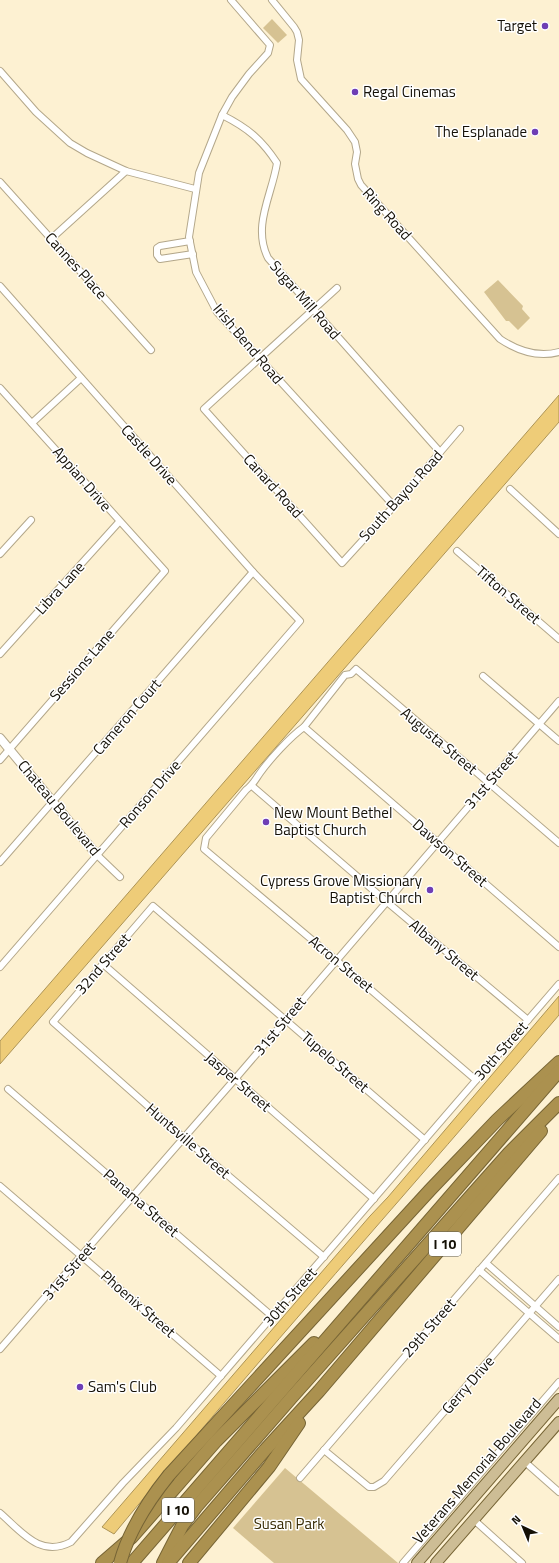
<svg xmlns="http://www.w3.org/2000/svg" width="559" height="1563" font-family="'Titillium Web',sans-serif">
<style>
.green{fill:#d6c292}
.water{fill:#eecc78;stroke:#ad9456}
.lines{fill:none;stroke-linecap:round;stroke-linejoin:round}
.minor-casing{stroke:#b3a78a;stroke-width:8}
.tertiary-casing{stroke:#b3a78a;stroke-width:10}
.primary-casing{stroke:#766435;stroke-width:12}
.motorway-casing{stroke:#766435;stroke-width:14}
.minor{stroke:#fff;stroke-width:6}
.tertiary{stroke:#fff;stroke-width:8}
.primary{stroke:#cdbd95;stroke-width:10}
.motorway{stroke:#ab914f;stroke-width:12}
.motorway-bridge-casing{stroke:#766435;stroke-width:14;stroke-linecap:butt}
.motorway-bridge{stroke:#ab914f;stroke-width:12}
.poi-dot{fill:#6e3eb5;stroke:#fff;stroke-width:1.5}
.labels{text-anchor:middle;stroke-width:3;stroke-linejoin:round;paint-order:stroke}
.shield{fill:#fff;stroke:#5a5851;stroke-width:1}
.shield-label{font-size:14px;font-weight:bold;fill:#141006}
.poi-label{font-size:15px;fill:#141006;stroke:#fff;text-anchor:end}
.street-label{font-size:15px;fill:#141006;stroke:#fff}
.park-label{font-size:15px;fill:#382b04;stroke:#fff}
</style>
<rect width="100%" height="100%" fill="#fdf1d2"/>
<g class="green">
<path d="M272 19 287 35 278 43 263 28Z"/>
<path d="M498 280 523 306 522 309 530 318 518 330 509 321H506L484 292Z"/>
<path d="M285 1468 398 1563H274L233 1528Z"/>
</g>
<g class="water">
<path d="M559 395V422L0 1064V1041Z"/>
<path d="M559 996V1015C411 1189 259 1358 114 1534L102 1527 370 1216 388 1197Z"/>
</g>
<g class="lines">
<defs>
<g id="minor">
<path d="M231 0 270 45 268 53 249 74 232 97 222 115 199 173 189 237 196 272 217 312 394 506"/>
<path d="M272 0 294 27 297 32 299 40 297 60 301 79 347 130 355 142 357 152 355 164 358 179 361 185 500 339C518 351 537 358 559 352"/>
<path d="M0 71 36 112 70 143 87 153 126 171 195 189"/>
<path d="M222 115C248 128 262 140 277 163 272 195 252 226 268 258L440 452"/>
<path d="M0 182 151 350"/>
<path d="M52 238 126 171"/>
<path d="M190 241 160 246 157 248V255L160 259 193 254"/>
<path d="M0 286 253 572 300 621 0 967"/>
<path d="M337 288 204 409 342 563 394 506 460 429"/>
<path d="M0 388 165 571 0 760"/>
<path d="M32 423 81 378"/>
<path d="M510 489 559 534"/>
<path d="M457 551 559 639"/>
<path d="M0 554 31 520"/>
<path d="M0 654 119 522"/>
<path d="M483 676 559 741"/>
<path d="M304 727 559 947"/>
<path d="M252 786 387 902 528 1020"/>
<path d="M97 855 120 877"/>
<path d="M0 862 253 572"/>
<path d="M103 964 374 1199"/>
<path d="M476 1080 336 960 204 849 206 838 246 790C253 785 255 780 260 773 270 759 290 737 304 727L345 675 351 674 356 669 559 843"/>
<path d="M8 1089 273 1317"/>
<path d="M0 1186 221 1376"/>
<path d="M324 1257 184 1138 53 1022 153 906 425 1140"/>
<path d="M486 1263 559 1327"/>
<path d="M479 1270 559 1339"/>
<path d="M0 1349 235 1079 559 701"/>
<path d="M324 1450 369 1487H374L384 1481 559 1279"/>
<path d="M525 1462 559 1492"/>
<path d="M300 1478 559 1178"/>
<path d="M0 1513C22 1532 40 1558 71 1542L123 1483 176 1428 559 984"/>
<path d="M474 1520 522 1563"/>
<path d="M403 1563 559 1382"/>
</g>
<path id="tertiary" d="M0 738 97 855"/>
<g id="primary">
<path d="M417 1563 559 1399"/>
<path d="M436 1563 559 1422"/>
</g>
<g id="motorway">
<path d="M169 1475 430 1190 497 1120 559 1062"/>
<path d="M102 1563 132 1537 216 1441 314 1343"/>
<path d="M132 1563 559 1071"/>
<path d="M163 1563 182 1526 196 1507 292 1397 509 1153 559 1103"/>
<path d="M168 1563 265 1450 319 1391 541 1131"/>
<path d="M189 1563 269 1467 299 1423"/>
</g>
</defs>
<use href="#minor" class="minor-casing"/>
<use href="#tertiary" class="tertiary-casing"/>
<use href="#primary" class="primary-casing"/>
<use href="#motorway" class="motorway-casing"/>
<use href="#minor" class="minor"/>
<use href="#tertiary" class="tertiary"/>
<use href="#primary" class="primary"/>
<use href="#motorway" class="motorway"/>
<defs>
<path id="motorway-bridge" d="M120 1563C129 1530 148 1501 169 1475"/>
</defs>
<use href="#motorway-bridge" class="motorway-bridge-casing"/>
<use href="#motorway-bridge" class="motorway-bridge"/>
</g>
<g class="poi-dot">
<circle cx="545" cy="26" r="4"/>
<circle cx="355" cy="92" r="4"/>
<circle cx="535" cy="132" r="4"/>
<circle cx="266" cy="822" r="4"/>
<circle cx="430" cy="890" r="4"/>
<circle cx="80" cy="1387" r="4"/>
</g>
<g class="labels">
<g class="shield">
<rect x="429" y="1232" width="32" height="24" rx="3"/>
<rect x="162" y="1498" width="32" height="24" rx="3"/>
</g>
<g class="shield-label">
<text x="445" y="1249">I 10</text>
<text x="178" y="1515">I 10</text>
</g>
<g class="poi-label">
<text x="537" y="31">Target</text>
<text x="363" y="97" text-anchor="start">Regal Cinemas</text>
<text x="527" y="137">The Esplanade</text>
<text x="274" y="818" text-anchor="start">New Mount Bethel<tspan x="274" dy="17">Baptist Church</tspan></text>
<text x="422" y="886">Cypress Grove Missionary<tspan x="422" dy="17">Baptist Church</tspan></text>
<text x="88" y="1392" text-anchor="start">Sam's Club</text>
</g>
<g class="street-label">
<text transform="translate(387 214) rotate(48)" y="5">Ring Road</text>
<text transform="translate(76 266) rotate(48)" y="5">Cannes Place</text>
<text transform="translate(305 300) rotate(49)" y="5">Sugar Mill Road</text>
<text transform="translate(248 344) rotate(50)" y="5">Irish Bend Road</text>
<text transform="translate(149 455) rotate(48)" y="5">Castle Drive</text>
<text transform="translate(82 479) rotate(49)" y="5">Appian Drive</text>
<text transform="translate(273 486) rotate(48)" y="5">Canard Road</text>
<text transform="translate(401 496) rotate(-48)" y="5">South Bayou Road</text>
<text transform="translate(60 588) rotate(-48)" y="5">Libra Lane</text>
<text transform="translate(508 595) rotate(41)" y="5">Tifton Street</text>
<text transform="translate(82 665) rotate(-49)" y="5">Sessions Lane</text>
<text transform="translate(127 717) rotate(-49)" y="5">Cameron Court</text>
<text transform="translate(439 741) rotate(40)" y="5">Augusta Street</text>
<text transform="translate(491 780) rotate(-49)" y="5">31st Street</text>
<text transform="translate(150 794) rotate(-49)" y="5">Ronson Drive</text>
<text transform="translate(59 808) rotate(50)" y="5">Chateau Boulevard</text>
<text transform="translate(450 853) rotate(41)" y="5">Dawson Street</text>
<text transform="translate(444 950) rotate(40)" y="5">Albany Street</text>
<text transform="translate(103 964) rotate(-49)" y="5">32nd Street</text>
<text transform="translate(341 964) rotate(40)" y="5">Acron Street</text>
<text transform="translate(280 1026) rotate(-50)" y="5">31st Street</text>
<text transform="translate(501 1051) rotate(-49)" y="5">30th Street</text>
<text transform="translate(335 1062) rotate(41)" y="5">Tupelo Street</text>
<text transform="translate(238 1082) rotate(41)" y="5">Jasper Street</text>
<text transform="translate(188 1141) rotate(41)" y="5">Huntsville Street</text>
<text transform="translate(141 1203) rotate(41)" y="5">Panama Street</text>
<text transform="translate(69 1271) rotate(-49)" y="5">31st Street</text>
<text transform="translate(290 1297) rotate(-49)" y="5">30th Street</text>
<text transform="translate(138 1304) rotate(41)" y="5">Phoenix Street</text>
<text transform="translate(429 1328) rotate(-49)" y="5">29th Street</text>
<text transform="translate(468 1385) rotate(-49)" y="5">Gerry Drive</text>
<text transform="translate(477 1471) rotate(-49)" y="5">Veterans Memorial Boulevard</text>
</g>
<g class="park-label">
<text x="289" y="1529">Susan Park</text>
</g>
</g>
<g transform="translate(523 1527) rotate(316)" stroke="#ffffff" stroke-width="3" paint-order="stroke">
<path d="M0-3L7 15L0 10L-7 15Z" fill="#141006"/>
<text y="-6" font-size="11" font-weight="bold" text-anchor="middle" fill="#141006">N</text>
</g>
</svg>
